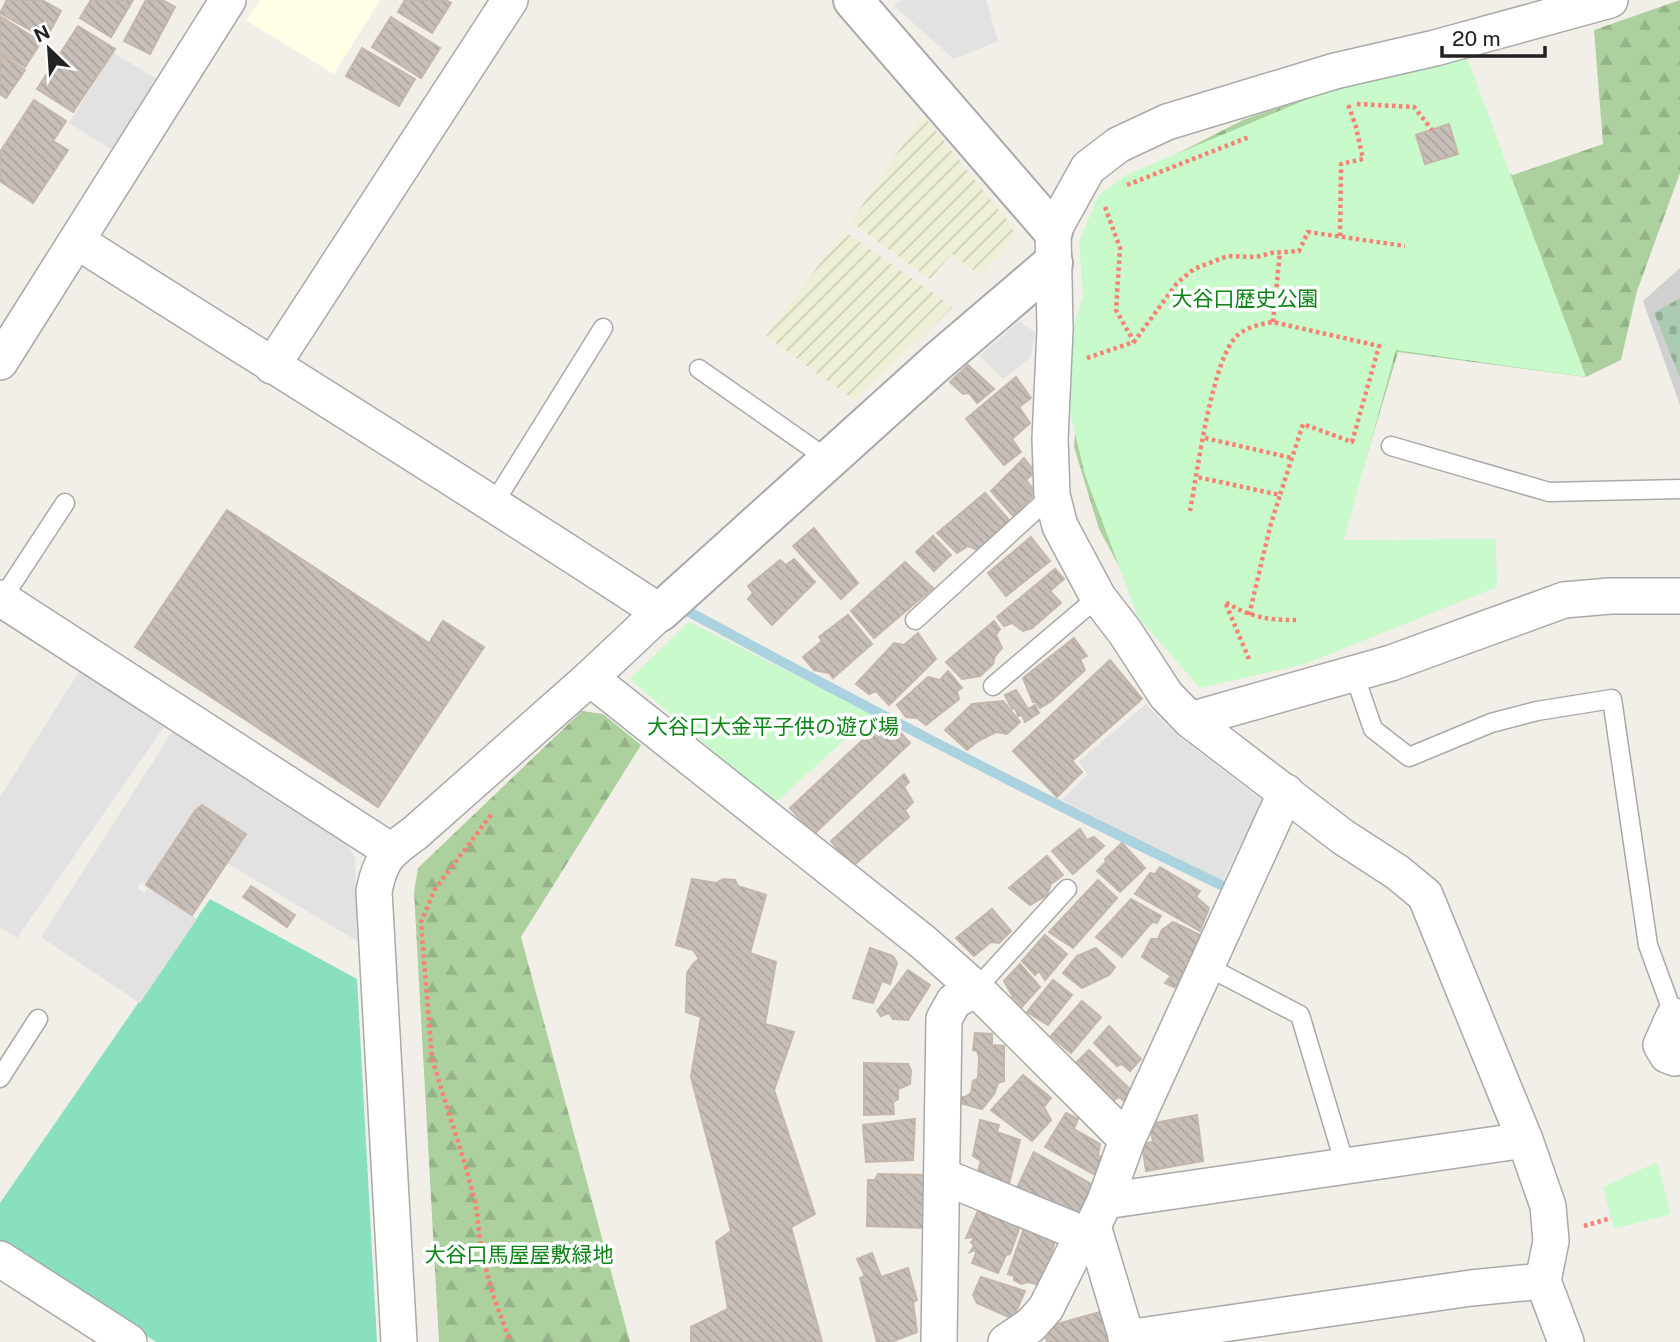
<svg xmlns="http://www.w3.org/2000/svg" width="1680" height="1342" font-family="'Public Sans','Noto Sans JP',sans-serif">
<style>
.education{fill:#ffffe5}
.religious{fill:#d0d0d0}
.farmland{fill:url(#farmland-furrows)}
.forest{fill:url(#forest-firs)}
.cemetery{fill:url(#cemetery-stones)}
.park{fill:#c8facc}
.pitch{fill:#88e0be}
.parking{fill:#e2e2e2}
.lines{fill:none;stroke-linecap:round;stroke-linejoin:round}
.stream{stroke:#aad3df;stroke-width:10}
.building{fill:url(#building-back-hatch);stroke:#c4b6ab;stroke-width:2}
.service-casing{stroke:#a9a9a9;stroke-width:21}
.minor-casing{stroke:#a9a9a9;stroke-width:38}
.tertiary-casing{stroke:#a9a9a9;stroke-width:42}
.path{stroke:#fa8072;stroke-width:4.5;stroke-dasharray:3.5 3.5;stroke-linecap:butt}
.service{stroke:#fff;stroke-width:18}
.minor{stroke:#fff;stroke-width:35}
.tertiary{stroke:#fff;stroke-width:38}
.labels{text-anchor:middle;stroke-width:7;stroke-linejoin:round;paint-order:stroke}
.park-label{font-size:21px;fill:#0c8416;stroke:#fff}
</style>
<defs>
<pattern id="farmland-furrows" width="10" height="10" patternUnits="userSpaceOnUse" patternTransform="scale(1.75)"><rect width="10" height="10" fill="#eef0d5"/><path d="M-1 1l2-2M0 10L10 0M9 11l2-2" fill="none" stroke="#ccceb7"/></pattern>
<pattern id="forest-firs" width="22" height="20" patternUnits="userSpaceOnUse" patternTransform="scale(1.75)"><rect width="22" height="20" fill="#add19e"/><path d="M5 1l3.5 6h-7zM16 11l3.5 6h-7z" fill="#95b388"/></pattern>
<pattern id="cemetery-stones" width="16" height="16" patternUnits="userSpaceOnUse" patternTransform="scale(1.75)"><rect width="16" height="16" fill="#aacbaf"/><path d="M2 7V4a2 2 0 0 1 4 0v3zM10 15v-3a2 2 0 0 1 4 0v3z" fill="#92ae96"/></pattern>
<pattern id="building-back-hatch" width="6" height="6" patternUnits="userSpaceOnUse" patternTransform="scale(1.75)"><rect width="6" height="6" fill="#c7bfb8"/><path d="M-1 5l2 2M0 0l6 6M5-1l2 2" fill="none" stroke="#aba49e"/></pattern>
</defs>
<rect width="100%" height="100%" fill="#f2efe9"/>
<path class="education" d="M260 0H380L334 74 246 20Z"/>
<path class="religious" d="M1680 268V405L1643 301Z"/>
<g class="farmland">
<path d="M923 115 1010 224 1016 236 980 275 952 254 930 279 851 222Z"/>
<path d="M844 231 953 307 854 400 766 336Z"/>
</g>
<g class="forest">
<path d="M1680 0V173L1637 291 1621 360 1586 377 1398 352 1341 542 1144 613 1099 529 1074 447 1080 376 1135 175 1245 119 1341 87 1513 175 1603 144 1594 30Z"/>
<path d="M582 711 603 714 641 745 521 937 630 1342H439L414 892 418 868Z"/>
</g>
<path class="cemetery" d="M1680 298V378L1654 313Z"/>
<g class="park">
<path d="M1466 55 1586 377 1396 350 1344 540 1496 539 1497 587 1305 664 1200 688 1138 617 1085 475 1069 407 1074 326 1083 297 1079 242 1098 196 1126 175 1315 96Z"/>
<path d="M689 622 873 714 774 804 630 679Z"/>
<path d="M1657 1162 1671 1214 1614 1229 1603 1187Z"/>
</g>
<path class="pitch" d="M210 899 357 979 377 1342H156L0 1241V1203Z"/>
<g class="parking">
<path d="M901 0H986L998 41 954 59 894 6Z"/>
<path d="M113 53 166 84 123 157 69 123Z"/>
<path d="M1019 321 1035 332 1030 358 1003 379 980 356Z"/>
<path d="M80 670 164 727 17 938 0 927V797Z"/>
<path d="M1146 704 1177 735 1263 801 1220 885 1062 800 1088 774 1078 762Z"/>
<path d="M172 732 341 833 355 857 357 941 227 863 246 833 202 805 195 811 146 885 141 883 137 888 144 893 148 888 197 919 140 1003 41 937Z"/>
</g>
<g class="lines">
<path class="stream" d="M680 607C861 705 1043 800 1229 889"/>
</g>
<g class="building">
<path d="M7 0H42L61 11 46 39 0 13Z"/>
<path d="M91 0H133L111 37 80 18Z"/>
<path d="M146 0H162L175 7 150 54 124 41Z"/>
<path d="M405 0H445L451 3 432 33 398 12Z"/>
<path d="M0 16 41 42 25 67 0 52Z"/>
<path d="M391 17 440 48 421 78 372 47Z"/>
<path d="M78 26 115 49 73 112 37 89Z"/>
<path d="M362 48 415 79 399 106 346 76Z"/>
<path d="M0 54 25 70 6 98 0 94Z"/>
<path d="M34 100 66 121 53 141 68 150 33 203 0 181V152Z"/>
<path d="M1449 124 1458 154 1425 164 1416 135Z"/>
<path d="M968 365 994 389 977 403 969 393 963 394 950 382Z"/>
<path d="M1016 377 1031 398 1019 407 1030 423 1012 439 1021 452 1004 465 966 419Z"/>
<path d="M1024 458 1035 472 1026 480 1036 493 1013 516 991 491Z"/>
<path d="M985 493 1009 520 978 550 968 546 957 553 937 533Z"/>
<path d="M227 510 429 643 443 621 484 647 378 807 135 647Z"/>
<path d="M814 528 858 583 841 599 793 546Z"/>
<path d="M933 536 951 555 934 571 916 552Z"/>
<path d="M1031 537 1050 561 1006 596 988 573Z"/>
<path d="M794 559 815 582 772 625 748 599 753 593 748 586 780 560 786 565Z"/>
<path d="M905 562 933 588 874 638 851 611Z"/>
<path d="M1055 569 1064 579 1050 591 1061 603 1032 628 1023 631 1012 623 1004 626 997 617Z"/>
<path d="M848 615 872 644 833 678 829 673 814 670 803 657 822 641 819 637Z"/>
<path d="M994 621 1000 629 996 635 1002 648 995 656 993 664 980 676 962 679 946 662Z"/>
<path d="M918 633 936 659 889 705 876 691 869 694 856 684 894 643 904 645Z"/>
<path d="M1074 638 1087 656 1080 659 1085 670 1050 702 1040 708 1036 702H1033L1023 678Z"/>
<path d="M1110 660 1142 699 1072 761 1082 772 1057 797 1013 751Z"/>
<path d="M948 671 962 688 957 691 959 699 926 725 917 718 906 717 897 705 928 677 940 680Z"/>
<path d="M1016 690 1028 709 1035 705 1039 713 1025 722 1022 715 1018 716 1015 708 1012 709 1005 695Z"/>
<path d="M1003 701 1020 722 1007 734 996 732 978 741 967 750 945 730 972 704Z"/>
<path d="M883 721 897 736 900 732 910 743 814 834 790 808Z"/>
<path d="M904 774 909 782 904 787 913 802 905 810 909 817 852 867 831 841Z"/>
<path d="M202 805 246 834 192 915 146 885 195 811Z"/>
<path d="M1080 829 1087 840 1094 837 1104 846 1073 874 1052 851Z"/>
<path d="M1122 843 1145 868 1120 892 1097 871 1106 862 1105 859Z"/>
<path d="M1047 856 1063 875 1051 884 1047 895 1030 905 1009 888Z"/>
<path d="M1160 867 1200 891 1196 897 1209 908 1200 931 1135 894 1150 873 1155 874Z"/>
<path d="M692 879 716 883 723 879 735 880 738 886 766 895 750 953 776 962 765 1024 794 1032 774 1090 815 1214 791 1227 822 1342H691V1327L728 1309 716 1242 731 1231 691 1077 701 1017 686 1012 687 973 693 964 699 959 693 950 676 945Z"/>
<path d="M1098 880 1117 898 1073 948 1049 932Z"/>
<path d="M251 886 295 915 287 927 243 897Z"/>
<path d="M1131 899 1161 916 1157 923 1152 922 1122 957 1096 937Z"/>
<path d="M992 909 1011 931 999 943 991 942 974 956 956 938Z"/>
<path d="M1173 922 1202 936 1189 961 1185 962V967L1180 983 1174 987 1165 983 1171 976 1142 957 1151 939H1158L1162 930Z"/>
<path d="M1045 935 1067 954 1045 980 1039 971 1035 975 1022 961Z"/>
<path d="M870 948 893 956 897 963 890 984 882 981 873 1003 853 998Z"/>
<path d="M1096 948 1115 967 1109 975 1082 988 1063 973 1077 956Z"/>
<path d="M1020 964 1040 987 1018 1011 1009 1001 1013 997 1004 981Z"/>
<path d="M908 970 930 985 908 1020 893 1019 889 1013 881 1016 877 1011Z"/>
<path d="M1053 980 1072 995 1048 1025 1027 1012Z"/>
<path d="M1082 1001 1101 1017 1071 1053 1051 1036Z"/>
<path d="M1109 1026 1141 1059 1130 1071 1122 1064 1117 1066 1094 1043Z"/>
<path d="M975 1033 992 1034V1045L1004 1046V1081L998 1083 994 1094 982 1109 960 1103 959 1097H965L971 1093 973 1081 978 1078 979 1057 977 1051 973 1050Z"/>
<path d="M1089 1050 1132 1091 1124 1101 1119 1097 1111 1102 1075 1064Z"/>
<path d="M864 1063 908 1064 911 1070 910 1084 898 1089V1099L893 1102 894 1114 864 1115Z"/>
<path d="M1023 1075 1051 1098 1044 1107 1051 1120 1032 1141 991 1110Z"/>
<path d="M1066 1113 1078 1119 1074 1129 1100 1144 1098 1155 1105 1160 1097 1176 1045 1147Z"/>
<path d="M1197 1115 1203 1161 1146 1171 1142 1144 1153 1142 1150 1128 1155 1127 1154 1123Z"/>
<path d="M915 1119 913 1160 866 1162 863 1125Z"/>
<path d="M980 1120 999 1125 997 1132 1020 1140 1009 1184 977 1175 981 1161 973 1156Z"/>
<path d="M1034 1152 1093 1185 1080 1210 1072 1211 1017 1188Z"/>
<path d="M878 1174 926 1175V1228L867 1226 868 1180H875Z"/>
<path d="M980 1206 1019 1221 1016 1229H1019L1010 1254 1006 1255 998 1273 972 1263 976 1253 975 1250 970 1252 974 1246 971 1242 974 1240 972 1237 966 1238Z"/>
<path d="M1024 1228 1046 1235 1047 1239 1055 1242 1040 1285 1028 1282 1021 1284 1014 1280V1276L1008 1274Z"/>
<path d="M872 1253 881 1277 908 1268 917 1300 913 1302 917 1332 891 1342H877L860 1278 865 1276 857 1259Z"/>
<path d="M981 1277 1025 1291 1013 1319 977 1303 973 1295Z"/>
<path d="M1100 1312 1109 1342H1047L1043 1328Z"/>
</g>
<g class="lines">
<defs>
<g id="service">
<path d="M699 369 829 460"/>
<path d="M1391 446 1549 492 1680 489"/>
<path d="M494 503 603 328"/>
<path d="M2 599 65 503"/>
<path d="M915 620 1052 495"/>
<path d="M1354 674 1373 729 1409 757 1491 723 1537 711 1612 699 1648 945 1674 1016"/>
<path d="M993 686 1098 597"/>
<path d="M1208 967 1300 1015 1345 1165"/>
<path d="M976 989 1067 889"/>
<path d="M0 1078 38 1019"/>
</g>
<g id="minor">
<path d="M77 241C271 365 468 486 660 612L590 678 415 833C388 853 381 857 374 891L399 1342"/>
<path d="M0 362 228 0"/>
<path d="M272 366 510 0"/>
<path d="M0 598 391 851"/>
<path d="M590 678 923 942 976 989 1127 1140"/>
<path d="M1190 720 1391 663 1564 600 1610 596H1680"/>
<path d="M1680 1026 1674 1016 1661 1045 1667 1055 1675 1058 1680 1055"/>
<path d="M942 1176 1083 1234"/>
<path d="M1105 1201 1525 1140"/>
<path d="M1093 1226 1128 1342"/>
<path d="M0 1259 129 1342"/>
<path d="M1126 1338 1471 1288 1543 1281"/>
<path d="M939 1342 944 1019 954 1001 976 989"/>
<path d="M1006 1342 1031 1325 1046 1308 1083 1234 1093 1226 1105 1201 1127 1140 1286 792"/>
<path d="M1566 1342 1543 1281 1551 1241 1548 1206 1525 1140 1425 895 1397 872 1343 837 1190 720 1166 695 1125 632 1098 597 1060 526 1052 495 1050 439 1055 329 1053 231 1088 168 1118 145 1167 122 1335 71 1435 48 1610 0"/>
</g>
<g id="tertiary">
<path d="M853 0 1053 231"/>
<path d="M660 612 936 363 1053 263"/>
</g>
</defs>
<use href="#service" class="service-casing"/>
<use href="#minor" class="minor-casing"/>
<use href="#tertiary" class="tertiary-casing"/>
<g class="path">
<path d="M1357 104 1414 107 1432 130"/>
<path d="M1127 185 1249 137"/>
<path d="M1105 207 1120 248 1116 310 1134 342"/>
<path d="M1340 236 1341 164 1363 159 1356 127 1348 104"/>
<path d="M1273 322 1280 252"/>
<path d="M1087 358 1134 342 1177 283 1194 269 1228 256 1256 257 1271 253 1299 251 1308 232 1405 246"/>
<path d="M1205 438 1292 458"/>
<path d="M1190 511C1197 475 1212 356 1238 335 1248 327 1260 324 1273 322L1379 346 1352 442 1303 424 1280 495 1197 477"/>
<path d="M1249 615 1270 527 1280 495"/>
<path d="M1249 659 1225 602C1251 617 1266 620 1296 620"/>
<path d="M491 815 435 889 421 922 432 1059 464 1161 476 1205 481 1249 492 1292 510 1342"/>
<path d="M1584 1226 1611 1218"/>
</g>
<use href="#service" class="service"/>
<use href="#minor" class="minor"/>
<use href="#tertiary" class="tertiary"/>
</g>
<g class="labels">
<g class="park-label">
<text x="1245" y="306">大谷口歴史公園</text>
<text x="773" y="734">大谷口大金平子供の遊び場</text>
<text x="519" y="1262">大谷口馬屋屋敷緑地</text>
</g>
</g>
<g transform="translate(49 49) rotate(335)" stroke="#ffffff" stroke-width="5" paint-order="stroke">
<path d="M0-5L12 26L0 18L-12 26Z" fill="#222222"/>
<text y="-10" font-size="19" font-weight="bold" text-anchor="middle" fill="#222222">N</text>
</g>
<path d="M1442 46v10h103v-10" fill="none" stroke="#222222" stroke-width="3.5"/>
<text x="1452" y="46" font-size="21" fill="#222222" stroke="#ffffff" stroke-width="5" paint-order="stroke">20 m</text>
</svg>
